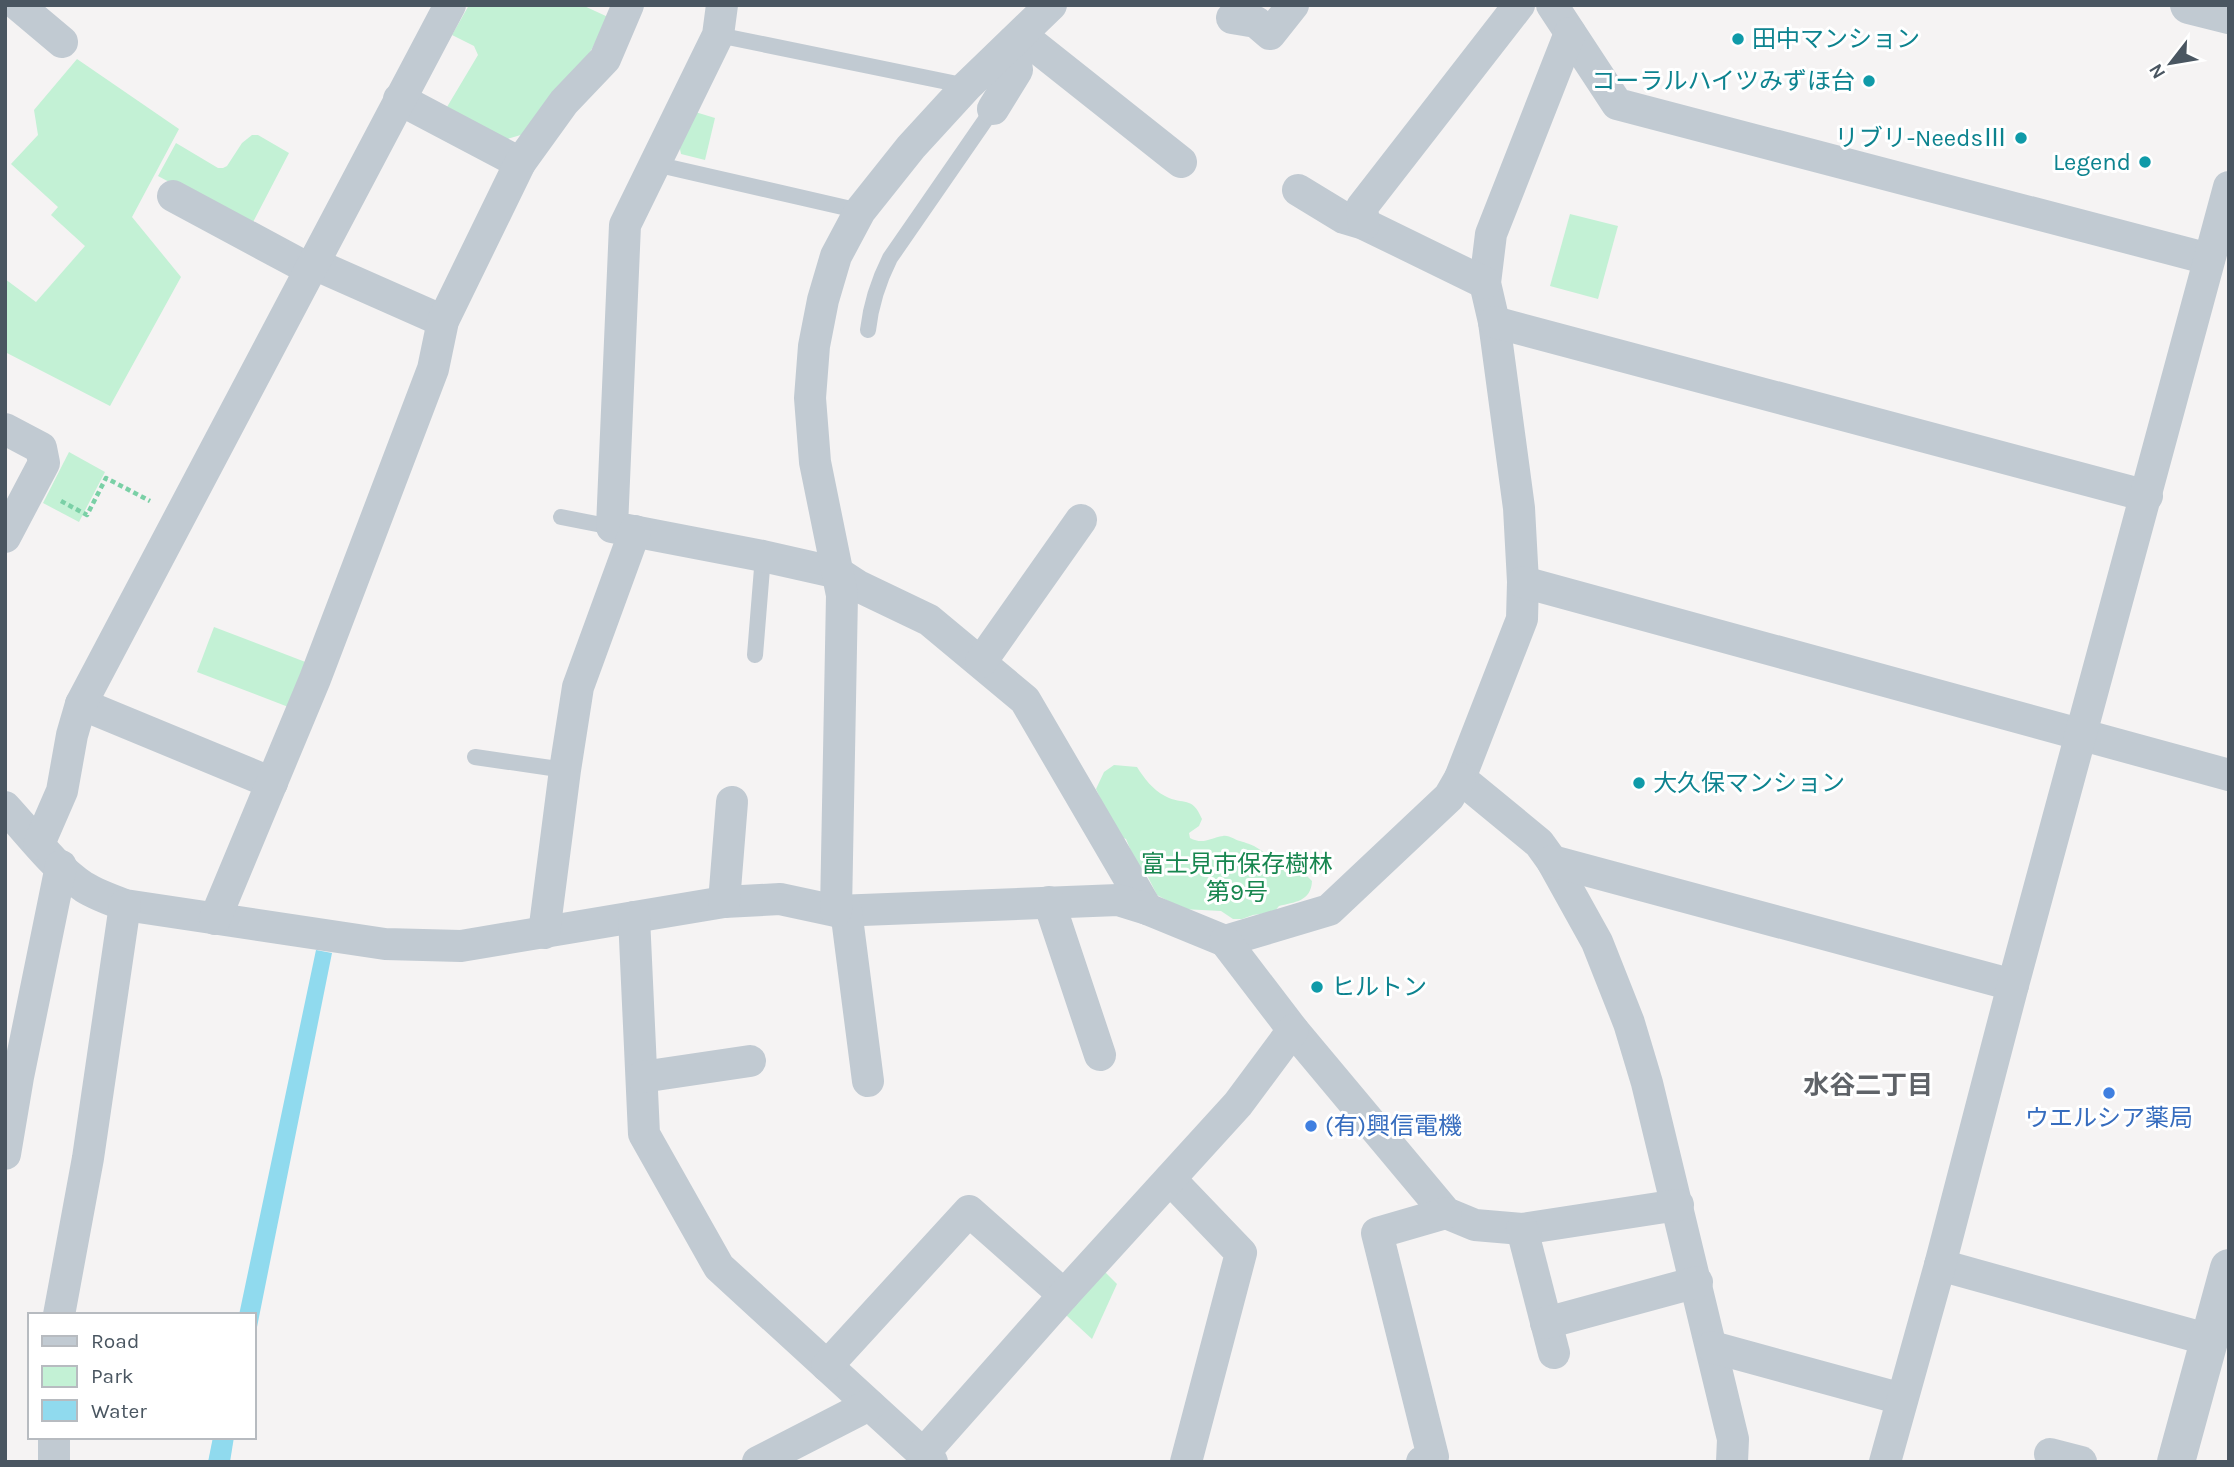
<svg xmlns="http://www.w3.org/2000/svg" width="2234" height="1467" font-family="Karla,'Noto Sans JP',sans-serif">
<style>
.green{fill:#c3f1d5}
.water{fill:#90daee}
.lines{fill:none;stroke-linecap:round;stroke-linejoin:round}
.path{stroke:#7ad0a6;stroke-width:4.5;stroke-dasharray:5 3.5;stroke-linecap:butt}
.service{stroke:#c1cad2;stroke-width:16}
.minor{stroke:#c1cad2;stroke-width:32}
.tertiary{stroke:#c1cad2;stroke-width:38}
.culture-dot{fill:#0f9aa8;stroke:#fff;stroke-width:2.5}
.shop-dot{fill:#3f7fe0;stroke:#fff;stroke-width:2.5}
.labels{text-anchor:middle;stroke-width:6;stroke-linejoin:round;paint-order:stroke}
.culture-label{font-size:24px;fill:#0d838f;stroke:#fff;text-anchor:start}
.park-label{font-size:24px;fill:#17864f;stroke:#fff}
.shop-label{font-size:24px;fill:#366cbe;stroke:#fff}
.neighbourhood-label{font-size:26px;font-weight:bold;fill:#5f6368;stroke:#fff}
</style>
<rect width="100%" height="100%" fill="#f5f3f3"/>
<g class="green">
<path d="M469 5H582L608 17 593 47 577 73 524 134 504 140 447 107 478 55 474 46 452 35Z"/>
<path d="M77 59 179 129 132 217 181 277 110 406 5 352V279L36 302 85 246 51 215 58 207 11 164 38 135 34 110Z"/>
<path d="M692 111 715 118 705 160 681 154 678 139Z"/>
<path d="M252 135H258L289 153 251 226 158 176 176 143 218 168H223L227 166 242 143Z"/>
<path d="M1570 214 1618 226 1598 299 1550 286Z"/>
<path d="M69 452 105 472 79 522 43 503Z"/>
<path d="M214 627 308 663 291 708 197 672Z"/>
<path d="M1114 765 1137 767C1144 778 1153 790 1165 796 1184 806 1192 795 1202 819L1199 826 1189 833 1190 838C1203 845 1210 838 1223 836 1230 835 1234 840 1240 841 1253 845 1253 845 1265 853L1274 852C1285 859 1304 872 1312 881 1311 902 1294 902 1279 906L1274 912 1253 915 1242 919H1233L1221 911 1183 909 1157 895 1148 877 1137 865 1126 839 1118 836 1096 789 1104 772Z"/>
<path d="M1105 1272 1117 1284 1092 1339 1066 1315Z"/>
</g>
<g class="water">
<path d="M316 950 332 953 254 1342V1315H239Z"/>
<path d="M213 1437H234L230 1462H208Z"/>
</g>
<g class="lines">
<path class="path" d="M61 501 87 515 106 478 150 501"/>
<g class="service">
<path d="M718 35 967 86"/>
<path d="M655 164 860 211"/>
<path d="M868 330C871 303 878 282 890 258L993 109"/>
<path d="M561 517 612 527"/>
<path d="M755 655 763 556"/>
<path d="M475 757 565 770"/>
</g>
<g class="minor">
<path d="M18 5 62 42"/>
<path d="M722 5 718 35 625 225 612 527 763 556 838 573 858 586 929 620 1025 700 1147 909"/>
<path d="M1552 5 1617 104 2209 259"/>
<path d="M1232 18 1256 22 1270 34 1293 5"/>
<path d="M1570 33 1491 234 1485 283 1494 322 1519 508 1523 582 1522 619 1460 778 1539 843 1552 861 1597 942 1629 1023 1647 1083 1733 1439 1732 1462"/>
<path d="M1021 35 1181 162"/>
<path d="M399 99 520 163"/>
<path d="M993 109 1017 70 1013 42"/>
<path d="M1298 190 1344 218 1364 224 1485 283"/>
<path d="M173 196 309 269"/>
<path d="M1364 224 1362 207 1519 5"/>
<path d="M312 263 443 321"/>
<path d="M1494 322 2147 496"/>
<path d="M5 429 41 448 44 463 5 537"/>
<path d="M1523 582 2229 775"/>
<path d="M981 662 1081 520"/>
<path d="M81 704 272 783"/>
<path d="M5 807C30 834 54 867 84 887 97 895 111 900 125 905L385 944 461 946 724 902 780 899 836 911 1118 900 1147 909 1225 941 1329 910 1449 797 1460 778"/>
<path d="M39 844 62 791 72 735 81 704 450 5"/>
<path d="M1552 861 2013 985"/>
<path d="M724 902 732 802"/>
<path d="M1049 902 1100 1055"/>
<path d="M846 910 868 1081"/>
<path d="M836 911 842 595 815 462 810 398 814 346 823 300 836 256 860 211 911 147 967 86 1051 5"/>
<path d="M634 917 644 1134 719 1267 932 1462"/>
<path d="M215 919 315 679 433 369 443 321 520 163 564 102 605 59 628 5"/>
<path d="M544 933 565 770 578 687 635 531"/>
<path d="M1225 941 1293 1030 1446 1213 1475 1225 1522 1229 1678 1205"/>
<path d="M642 1077 750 1061"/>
<path d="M5 1154 18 1077 61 866"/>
<path d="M1170 1179 1241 1253 1186 1462"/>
<path d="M1522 1229 1554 1353"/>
<path d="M1940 1265 2210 1340"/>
<path d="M59 1315 88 1158 125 905"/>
<path d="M1546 1323 1697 1282"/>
<path d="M1712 1347 1902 1399"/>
<path d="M827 1366 969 1211 1064 1295"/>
<path d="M923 1454 1064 1295 1238 1104 1293 1030"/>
<path d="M2050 1454 2081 1462"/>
<path d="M54 1462V1437"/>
<path d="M758 1462 869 1405"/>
<path d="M1422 1462 1433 1457 1377 1233 1446 1213"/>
<path d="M1885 1462 1940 1265 2013 985 2229 187"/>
</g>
<g class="tertiary">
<path d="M2189 5 2229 15"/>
<path d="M2176 1462 2229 1268"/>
</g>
</g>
<g class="culture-dot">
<circle cx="1738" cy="39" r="7"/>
<circle cx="1869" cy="81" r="7"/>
<circle cx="2021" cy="138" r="7"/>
<circle cx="2145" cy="162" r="7"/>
<circle cx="1639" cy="783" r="7"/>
<circle cx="1317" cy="987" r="7"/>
</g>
<g class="shop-dot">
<circle cx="2109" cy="1093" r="7"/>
<circle cx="1311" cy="1126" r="7"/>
</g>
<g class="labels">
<g class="culture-label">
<text x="1752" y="47">田中マンション</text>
<text x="1855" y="89" text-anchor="end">コーラルハイツみずほ台</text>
<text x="2007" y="146" text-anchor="end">リブリ-NeedsⅢ</text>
<text x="2131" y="170" text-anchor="end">Legend</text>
<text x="1653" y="791">大久保マンション</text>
<text x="1331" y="995">ヒルトン</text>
</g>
<g class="park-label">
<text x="1237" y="872">富士見市保存樹林<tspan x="1237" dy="28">第9号</tspan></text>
</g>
<g class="shop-label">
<text x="2109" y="1126">ウエルシア薬局</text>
<text x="1325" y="1134" text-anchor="start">(有)興信電機</text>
</g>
<g class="neighbourhood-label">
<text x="1868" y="1094">水谷二丁目</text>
</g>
</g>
<rect width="2234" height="1467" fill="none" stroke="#4a5661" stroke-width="14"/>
<rect x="28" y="1313" width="228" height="126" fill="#ffffff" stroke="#b7bbc0" stroke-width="2"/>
<rect x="42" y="1336" width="35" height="10" fill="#c1cad2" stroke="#b7bbc0" stroke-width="2"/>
<text x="91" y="1348" font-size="21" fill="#4a5661">Road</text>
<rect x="42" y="1366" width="35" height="21" fill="#c3f1d5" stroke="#b7bbc0" stroke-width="2"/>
<text x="91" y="1383" font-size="21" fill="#4a5661">Park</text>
<rect x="42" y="1400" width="35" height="21" fill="#90daee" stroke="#b7bbc0" stroke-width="2"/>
<text x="91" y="1418" font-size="21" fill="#4a5661">Water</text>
<g transform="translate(2171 63) rotate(239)" stroke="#ffffff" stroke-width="5" paint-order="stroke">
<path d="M0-5L12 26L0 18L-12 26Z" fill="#4a5661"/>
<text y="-10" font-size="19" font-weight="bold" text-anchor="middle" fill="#4a5661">N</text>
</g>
</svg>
